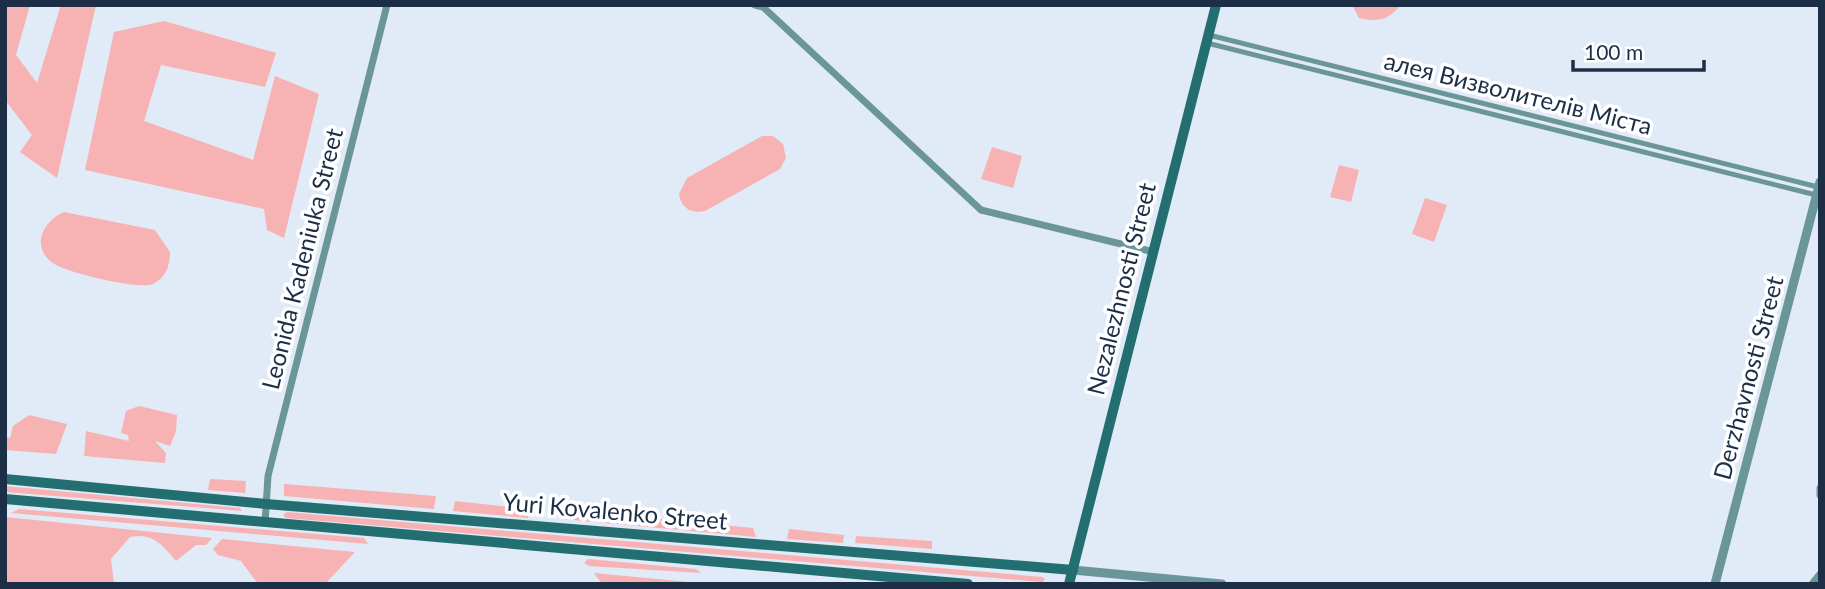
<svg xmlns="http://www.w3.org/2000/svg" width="1825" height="589" font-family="Lato,sans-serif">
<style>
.green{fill:#f7b2b3}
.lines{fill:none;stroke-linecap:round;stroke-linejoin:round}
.pedestrian{stroke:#6b9697;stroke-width:5}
.minor{stroke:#6b9697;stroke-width:7}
.tertiary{stroke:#6b9697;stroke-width:9}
.secondary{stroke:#236e70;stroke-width:10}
.labels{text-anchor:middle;stroke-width:7;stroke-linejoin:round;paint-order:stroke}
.street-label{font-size:24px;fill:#1d2e47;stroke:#fff}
</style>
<rect width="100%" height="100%" fill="#e1eaf7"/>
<g class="green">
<path d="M5 5H30L16 55 37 83 61 5H96L57 178 20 152 32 135 5 100Z"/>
<path d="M1352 5H1399V7C1387 21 1376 22 1359 18Z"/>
<path d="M164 21 276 53 265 87 161 65 144 121 253 160 275 76 319 94 284 238 267 230 264 209 85 170 114 32Z"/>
<path d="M762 136H773L783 144 786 158 780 169 705 211C691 214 681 208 679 194L687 178Z"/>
<path d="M992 147 1022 156 1013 188 981 179Z"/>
<path d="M1339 165 1359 170 1351 202 1330 197Z"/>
<path d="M1425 198 1447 205 1434 242 1412 234Z"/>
<path d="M64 212 155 230 170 252C170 265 166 278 153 284 140 290 66 273 53 263 30 247 43 221 64 212Z"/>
<path d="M139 406 177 415 176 431 170 446 155 441 166 453 165 463 84 456 86 431 129 441 128 435 121 433 126 411Z"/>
<path d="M29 415 67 424 56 454 5 450V437L10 438 13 426Z"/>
<path d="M210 479 246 481 245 493 208 490Z"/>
<path d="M284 484 436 496 434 509 284 496Z"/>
<path d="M5 486 240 508 242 511 5 492Z"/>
<path d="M455 501 529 509 528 518 453 511Z"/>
<path d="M19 509 364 538 368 544 11 513Z"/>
<path d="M564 509 753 528 756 537 563 519Z"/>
<path d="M287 512 1043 577 1045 580 1042 582 286 518 283 515Z"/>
<path d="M5 517 212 538 206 545H196L176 561C163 545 152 532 130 537L111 559 114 584H5Z"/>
<path d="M789 529 844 535 843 543 787 539Z"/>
<path d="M856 536 932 541V549L855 543Z"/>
<path d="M222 539 355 552 325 584H258L241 561 218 555 213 549Z"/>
<path d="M588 559 696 569 701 573 589 566 584 563Z"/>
<path d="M594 573 700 583V584H602Z"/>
</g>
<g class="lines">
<g class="pedestrian">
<path d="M1209 35 1818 187"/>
<path d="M1207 43 1816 195"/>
</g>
<g class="minor">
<path d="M755 5 763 7 981 210 1154 252"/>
<path d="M1820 488V495"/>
<path d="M265 523 268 476 387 5"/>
<path d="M1812 584 1820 574"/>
</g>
<g class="tertiary">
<path d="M1073 570 1222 584"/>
<path d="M1715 584 1820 182"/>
</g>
<g class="secondary">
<path d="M5 479 266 504 1073 570"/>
<path d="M5 499 968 584"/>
<path d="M1069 584 1216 5"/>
</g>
</g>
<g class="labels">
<g class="street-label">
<text transform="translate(1518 94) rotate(14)" y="8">алея Визволителів Міста</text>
<text transform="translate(303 259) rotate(-76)" y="8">Leonida Kadeniuka Street</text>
<text transform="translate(1122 289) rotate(-76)" y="8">Nezalezhnosti Street</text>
<text transform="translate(1749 378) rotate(-75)" y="8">Derzhavnosti Street</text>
<text transform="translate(615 512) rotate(5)" y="8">Yuri Kovalenko Street</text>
</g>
</g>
<rect width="1825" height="589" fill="none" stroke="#1d2e47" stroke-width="14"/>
<path d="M1573 60v10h131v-10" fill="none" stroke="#1d2e47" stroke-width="3.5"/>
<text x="1584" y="60" font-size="21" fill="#1d2e47" stroke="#ffffff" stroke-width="5" paint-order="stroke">100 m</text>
</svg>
